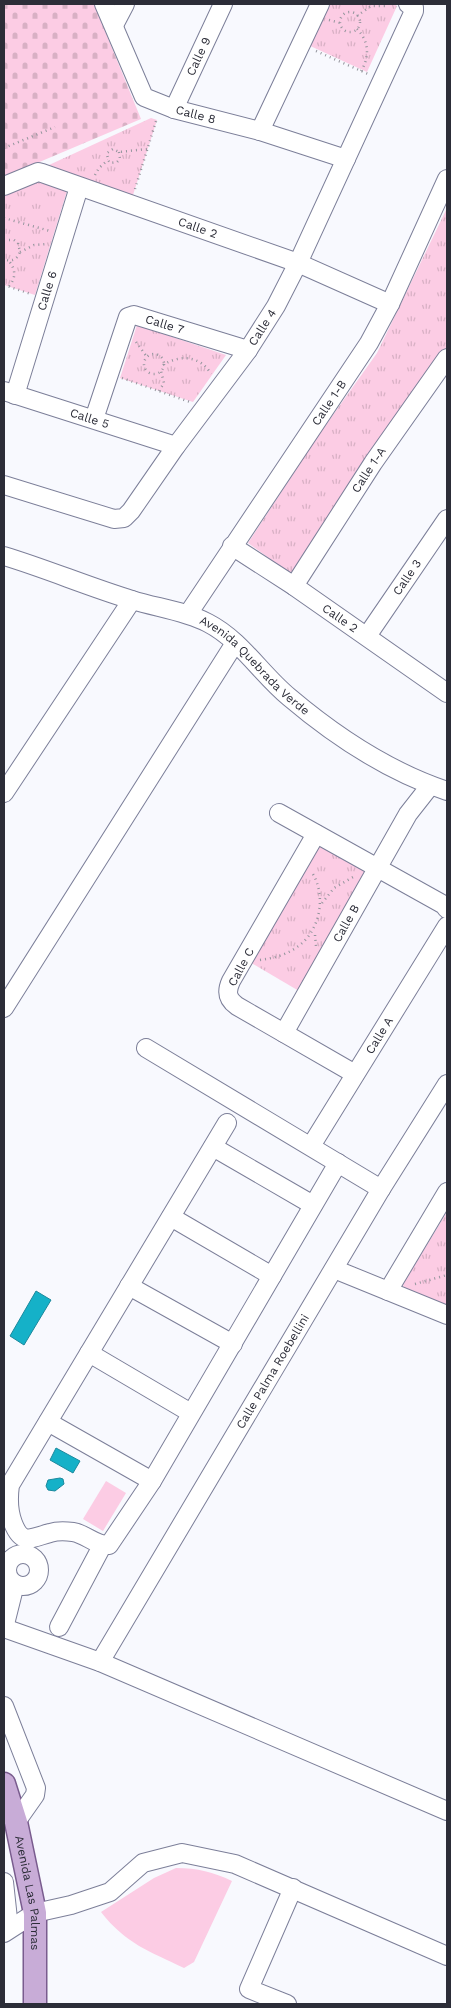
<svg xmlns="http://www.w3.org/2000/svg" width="451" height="2008" font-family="'Work Sans',sans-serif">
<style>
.green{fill:#fccce4}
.cemetery{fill:url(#cemetery-stones)}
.park{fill:url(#park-tufts)}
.water{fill:#15b1c8;stroke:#1c899d}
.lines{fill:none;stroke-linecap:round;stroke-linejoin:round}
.minor-casing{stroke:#7c7f99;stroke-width:20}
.major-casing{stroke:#795c8e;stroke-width:25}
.path{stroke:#94959d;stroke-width:2.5;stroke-dasharray:1 4;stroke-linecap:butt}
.minor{stroke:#fff;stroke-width:18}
.major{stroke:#c8acd7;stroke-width:22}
.labels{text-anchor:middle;stroke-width:4;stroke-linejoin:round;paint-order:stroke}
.street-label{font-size:12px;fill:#2c2d38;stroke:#fff}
</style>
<defs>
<pattern id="cemetery-stones" width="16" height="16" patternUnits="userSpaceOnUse" patternTransform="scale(1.25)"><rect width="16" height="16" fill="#fccce4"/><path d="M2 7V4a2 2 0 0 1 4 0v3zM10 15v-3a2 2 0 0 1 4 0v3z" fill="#d8b0c4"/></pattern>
<pattern id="park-tufts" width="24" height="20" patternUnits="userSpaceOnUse" patternTransform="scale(1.25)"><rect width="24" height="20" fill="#fccce4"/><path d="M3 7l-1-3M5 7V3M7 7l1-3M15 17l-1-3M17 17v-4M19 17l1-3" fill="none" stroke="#d8b0c4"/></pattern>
</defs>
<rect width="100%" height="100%" fill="#f8f9fe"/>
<g class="green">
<path d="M106 1481 126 1493 103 1531 83 1519Z"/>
<path d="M176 1868C198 1868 213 1872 232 1881L194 1962 184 1968C149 1951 126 1944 101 1912L154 1878Z"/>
</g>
<path class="cemetery" d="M4 4H94L141 119 4 177Z"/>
<g class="park">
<path d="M326 4H393L397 6 367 72 308 45Z"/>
<path d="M151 118 157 120 132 198 49 165Z"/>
<path d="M35 181 67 191 35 295 4 285V196Z"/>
<path d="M447 208V346L292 575 248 543 318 436 377 353Z"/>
<path d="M137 325 226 355 193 402 120 378Z"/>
<path d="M317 842 368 871 299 991 248 961Z"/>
<path d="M447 1212V1307L404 1289 403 1284Z"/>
</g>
<g class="water">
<path d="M36 1291 51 1300 24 1345 10 1336Z"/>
<path d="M56 1448 80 1461 73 1473 50 1460Z"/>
<path d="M60 1478 63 1479 64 1484 55 1491 48 1490 46 1486 48 1480Z"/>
</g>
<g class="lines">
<defs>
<g id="minor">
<path id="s1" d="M104 4 144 97 174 109 260 131 346 159"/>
<path d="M114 25 125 4"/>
<path id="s2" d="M174 109 223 4"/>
<path d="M260 131 320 4"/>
<path id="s3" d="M4 186 38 172 42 173 298 263 390 304"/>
<path id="s4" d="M4 391 176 446"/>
<path id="s5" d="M15 395 79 187"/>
<path id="s6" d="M94 419 128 317 134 315 248 350"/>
<path id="s7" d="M4 485 114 519 124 518 131 511 176 446 248 350 276 306 298 263 414 11V8L408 4"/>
<path id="s8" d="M232 546 294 586 447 693"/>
<path id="s9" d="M4 556C47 569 89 587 132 600 158 608 185 611 208 623 241 640 261 674 289 697 335 736 390 772 447 791"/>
<path id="s10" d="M294 586 373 463 447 358"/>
<path id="s11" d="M188 614 369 343 390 304 447 179"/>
<path id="s12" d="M367 636 447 519"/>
<path d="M4 793 132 600"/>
<path d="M279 813 444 905 447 909"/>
<path d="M316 834 231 981C226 992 227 999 237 1006L355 1074"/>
<path d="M4 1008 235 643"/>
<path id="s13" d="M284 1033 408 814 430 786"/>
<path d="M146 1048 381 1189"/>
<path d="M227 1123 10 1485C8 1499 8 1510 13 1523 22 1546 31 1538 50 1533 56 1531 66 1531 73 1532 86 1534 96 1546 109 1545L152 1481 338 1163"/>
<path id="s14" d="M311 1146 447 926"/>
<path d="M213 1147 313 1205"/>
<path d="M171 1217 272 1276"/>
<path d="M334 1269 447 1315"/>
<path d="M129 1286 233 1344"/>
<path d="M388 1291 447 1192"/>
<path d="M89 1353 191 1413"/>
<path d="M48 1422 152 1481"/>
<circle cx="23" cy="1570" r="16"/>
<path d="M59 1627 102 1546"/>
<path d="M4 1628 100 1662 447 1811"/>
<path d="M4 1628 15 1584"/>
<path id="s15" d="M100 1662 381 1189 447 1084"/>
<path d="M4 1706 36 1788 35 1795 16 1822"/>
<path d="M4 1882 9 1928"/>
<path d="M4 1933 35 1913 71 1905 110 1892 143 1863 182 1853 235 1864 447 1956"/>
<path d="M287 2004 249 1989 293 1888"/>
</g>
<g id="major">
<path id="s16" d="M4 1784 16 1822 35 1913V2004"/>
</g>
</defs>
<use href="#minor" class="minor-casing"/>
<use href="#major" class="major-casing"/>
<g class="path">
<circle cx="350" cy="22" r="10"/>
<path d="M357 16 371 6H388"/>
<path d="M329 20 340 23"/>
<path d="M357 29C369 41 370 57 361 71"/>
<path d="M316 51 368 74"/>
<path d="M4 148 55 127"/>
<path d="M119 152 120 159 117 162 110 163 108 160 107 153 113 149 119 152 147 149"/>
<path d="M95 175 99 168 108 160"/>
<path d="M135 189 157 118"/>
<path d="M4 218 50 231"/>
<path d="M4 240H14L18 243 20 252C17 260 11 262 4 259"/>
<path d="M20 252 34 245 47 244"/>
<path d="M4 285 31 294"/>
<path d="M9 286C16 278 16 270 9 261"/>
<path d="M136 342 147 357"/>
<circle cx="154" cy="364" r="10"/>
<path d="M163 365C180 354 201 356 211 374"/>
<path d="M122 378 190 402"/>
<path d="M159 391 164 383 161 371"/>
<path d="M322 903 334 888 355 876"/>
<path d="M315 935 316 946"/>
<path d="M260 960C274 958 286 955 297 947 321 931 327 894 311 871"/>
<path d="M415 1284 447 1275"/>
</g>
<use href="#minor" class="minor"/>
<use href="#major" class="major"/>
</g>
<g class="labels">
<g class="street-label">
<text dy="4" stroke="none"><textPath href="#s2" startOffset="58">Calle 9</textPath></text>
<text dy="4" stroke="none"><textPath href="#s1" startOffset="156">Calle 8</textPath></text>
<text dy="4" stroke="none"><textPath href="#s3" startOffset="206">Calle 2</textPath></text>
<text dy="4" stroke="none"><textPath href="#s5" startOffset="109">Calle 6</textPath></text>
<text dy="4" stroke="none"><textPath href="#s6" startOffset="146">Calle 7</textPath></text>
<text dy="4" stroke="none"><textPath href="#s7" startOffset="361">Calle 4</textPath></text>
<text dy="4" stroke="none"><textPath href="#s11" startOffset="254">Calle 1-B</textPath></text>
<text dy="4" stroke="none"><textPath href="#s4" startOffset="90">Calle 5</textPath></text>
<text dy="4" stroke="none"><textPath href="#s10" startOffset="138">Calle 1-A</textPath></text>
<text dy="4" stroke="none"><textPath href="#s12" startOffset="71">Calle 3</textPath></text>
<text dy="4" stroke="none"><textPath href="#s8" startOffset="130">Calle 2</textPath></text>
<text dy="4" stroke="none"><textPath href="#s9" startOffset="278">Avenida Quebrada Verde</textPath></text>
<text dy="4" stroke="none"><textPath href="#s13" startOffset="126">Calle B</textPath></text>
<text transform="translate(241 967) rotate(-62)" y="4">Calle C</text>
<text dy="4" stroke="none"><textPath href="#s14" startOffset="130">Calle A</textPath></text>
<text dy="4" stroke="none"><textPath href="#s15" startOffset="338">Calle Palma Roebellini</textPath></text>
<text dy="4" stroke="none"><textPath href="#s16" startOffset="112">Avenida Las Palmas</textPath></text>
</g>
</g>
<rect width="451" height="2008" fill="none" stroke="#2c2d38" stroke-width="10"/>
</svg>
